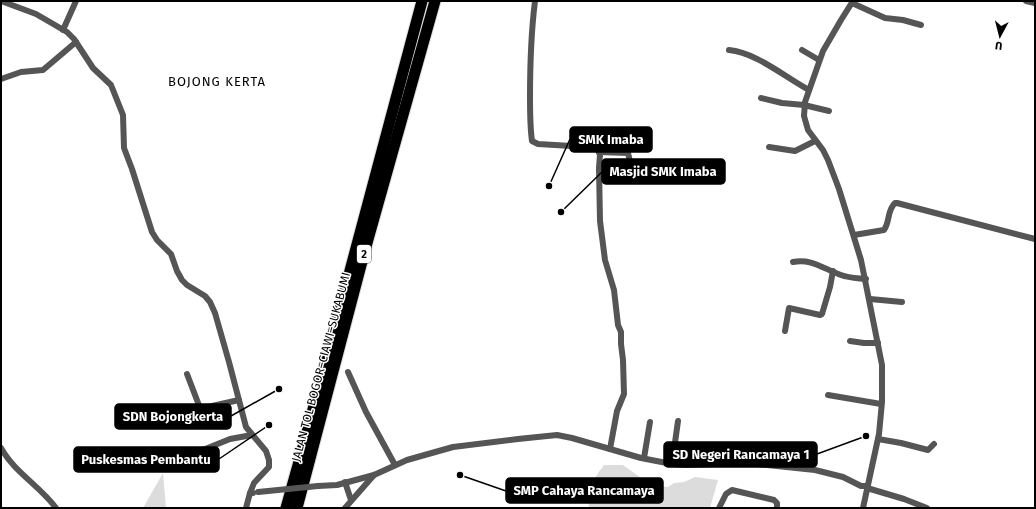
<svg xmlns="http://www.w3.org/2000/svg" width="1036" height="509" font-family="'Fira Sans',sans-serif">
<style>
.green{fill:#dcdcdc}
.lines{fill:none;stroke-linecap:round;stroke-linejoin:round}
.motorway-casing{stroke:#dbdbdb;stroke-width:13}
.minor{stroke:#555;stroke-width:6}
.motorway{stroke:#000;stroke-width:11}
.minor-bridge{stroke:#555;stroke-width:6}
.labels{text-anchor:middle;stroke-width:3;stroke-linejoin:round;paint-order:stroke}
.shield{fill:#fff;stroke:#4c4c4c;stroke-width:1}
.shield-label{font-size:11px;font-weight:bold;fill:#000}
.street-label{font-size:12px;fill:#000;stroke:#fff}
.neighbourhood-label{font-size:13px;letter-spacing:1px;fill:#000;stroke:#fff}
.leader{fill:none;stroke:#000;stroke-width:1.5}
.callout-dot{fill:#000;stroke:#fff;stroke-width:1.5}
.callout{fill:#000;stroke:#000;stroke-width:1.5}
.callout-label{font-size:13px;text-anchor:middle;font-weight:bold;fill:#fff}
</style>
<rect width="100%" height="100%" fill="#fff"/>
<g class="green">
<path d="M604 465H623L651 485 668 487 674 483 684 482 695 477 718 480 710 508H589C588 488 592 481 604 465Z"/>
<path d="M163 473 166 508H143Z"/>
</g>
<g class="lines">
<defs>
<g id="motorway">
<path d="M286 508 300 458 422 1"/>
<path d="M297 508 365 250 435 1"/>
</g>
</defs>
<use href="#motorway" class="motorway-casing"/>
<g class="minor">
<path d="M1 1 36 14 67 32 74 39 93 68 111 85 123 115 124 148 132 169 152 232 157 240 171 254 177 271 182 280 187 285 205 296 210 302 215 313 229 362 246 427 266 451 269 460V467L254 483 250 493"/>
<path d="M535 1C531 33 530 65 530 97 530 112 530 127 532 141L538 144 588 147 598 150 600 155 599 168 600 221 605 260 614 290 618 325 621 332V344L623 360 624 394 617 411 610 449"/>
<path d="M853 1 841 20 823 51 805 102 804 116 808 130 823 150 828 160 839 189 861 260 882 365V402L879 434 863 508"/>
<path d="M1026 1 1035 3"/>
<path d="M852 3 885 18 903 20 921 25"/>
<path d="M63 30 76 1"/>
<path d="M729 50C755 52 785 77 809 90"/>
<path d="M802 50 819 60"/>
<path d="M1 79 21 72 43 70 76 42"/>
<path d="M761 98 782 103 804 105 829 111"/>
<path d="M769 147 795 151 815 141"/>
<path d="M599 152 628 153 632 170H642"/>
<path d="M854 235 884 230C890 222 887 210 895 203H897L1035 239"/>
<path d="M793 262C811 258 824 269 841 275 849 278 857 278 866 279"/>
<path d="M870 299 902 302"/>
<path d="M785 331 789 308 820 315 822 314 830 287 833 271"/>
<path d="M850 341 864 343H878"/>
<path d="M348 372 366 412 395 465"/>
<path d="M187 374 200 408"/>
<path d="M828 395 881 404"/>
<path d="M194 425 191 415 194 410 239 400"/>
<path d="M878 439 901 443 928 450 934 444"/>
<path d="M1 448C14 472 40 486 56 508"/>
<path d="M644 458 650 422"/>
<path d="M173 462 230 439 252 435"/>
<path d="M672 464 678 421"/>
<path d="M345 482 351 500"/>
<path d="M318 486 337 485 374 475 407 460 453 447 518 439 557 435 572 438 641 458 672 464 686 465 747 463 815 470 843 477 861 486H867"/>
<path d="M867 488 904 499 927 508"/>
<path d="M246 508 250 493H253"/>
<path d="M345 508 374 475"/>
<path d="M719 508 726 494 732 490 774 500 777 503V508"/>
</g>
<use href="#motorway" class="motorway"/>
<path class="minor-bridge" d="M258 492 318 486"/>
</g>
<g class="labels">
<rect class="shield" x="357" y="245" width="14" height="18" rx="3"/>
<g class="shield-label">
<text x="364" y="258">2</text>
</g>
<g class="street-label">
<text transform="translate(321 367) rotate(-75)" y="4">JALAN TOL BOGOR–CIAWI–SUKABUMI</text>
</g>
<g class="neighbourhood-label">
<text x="217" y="86">BOJONG KERTA</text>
</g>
</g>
<path class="leader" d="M549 186L570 139M561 212L602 172M279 389L231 416M866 436L817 454M269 425L219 459M460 475L506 491"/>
<g class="callout-dot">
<circle cx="549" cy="186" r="4"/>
<circle cx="561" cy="212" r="4"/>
<circle cx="279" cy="389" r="4"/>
<circle cx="866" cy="436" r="4"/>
<circle cx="269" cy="425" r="4"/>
<circle cx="460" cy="475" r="4"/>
</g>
<g class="callout">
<rect x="570" y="127" width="82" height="25" rx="4"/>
<rect x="602" y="159" width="123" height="25" rx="4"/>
<rect x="115" y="404" width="116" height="25" rx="4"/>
<rect x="664" y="442" width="153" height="25" rx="4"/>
<rect x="74" y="447" width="145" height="25" rx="4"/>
<rect x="506" y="478" width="157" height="25" rx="4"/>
</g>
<g class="callout-label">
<text x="611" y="144">SMK Imaba</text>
<text x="663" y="176">Masjid SMK Imaba</text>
<text x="173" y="421">SDN Bojongkerta</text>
<text x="741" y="459">SD Negeri Rancamaya 1</text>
<text x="146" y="464">Puskesmas Pembantu</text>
<text x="584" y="495">SMP Cahaya Rancamaya</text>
</g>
<rect width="1036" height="509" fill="none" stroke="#000000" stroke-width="4"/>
<g transform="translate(1000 36) rotate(187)" stroke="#ffffff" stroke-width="3" paint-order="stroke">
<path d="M0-3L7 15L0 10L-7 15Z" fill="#000000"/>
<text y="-6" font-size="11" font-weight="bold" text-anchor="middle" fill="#000000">U</text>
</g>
</svg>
